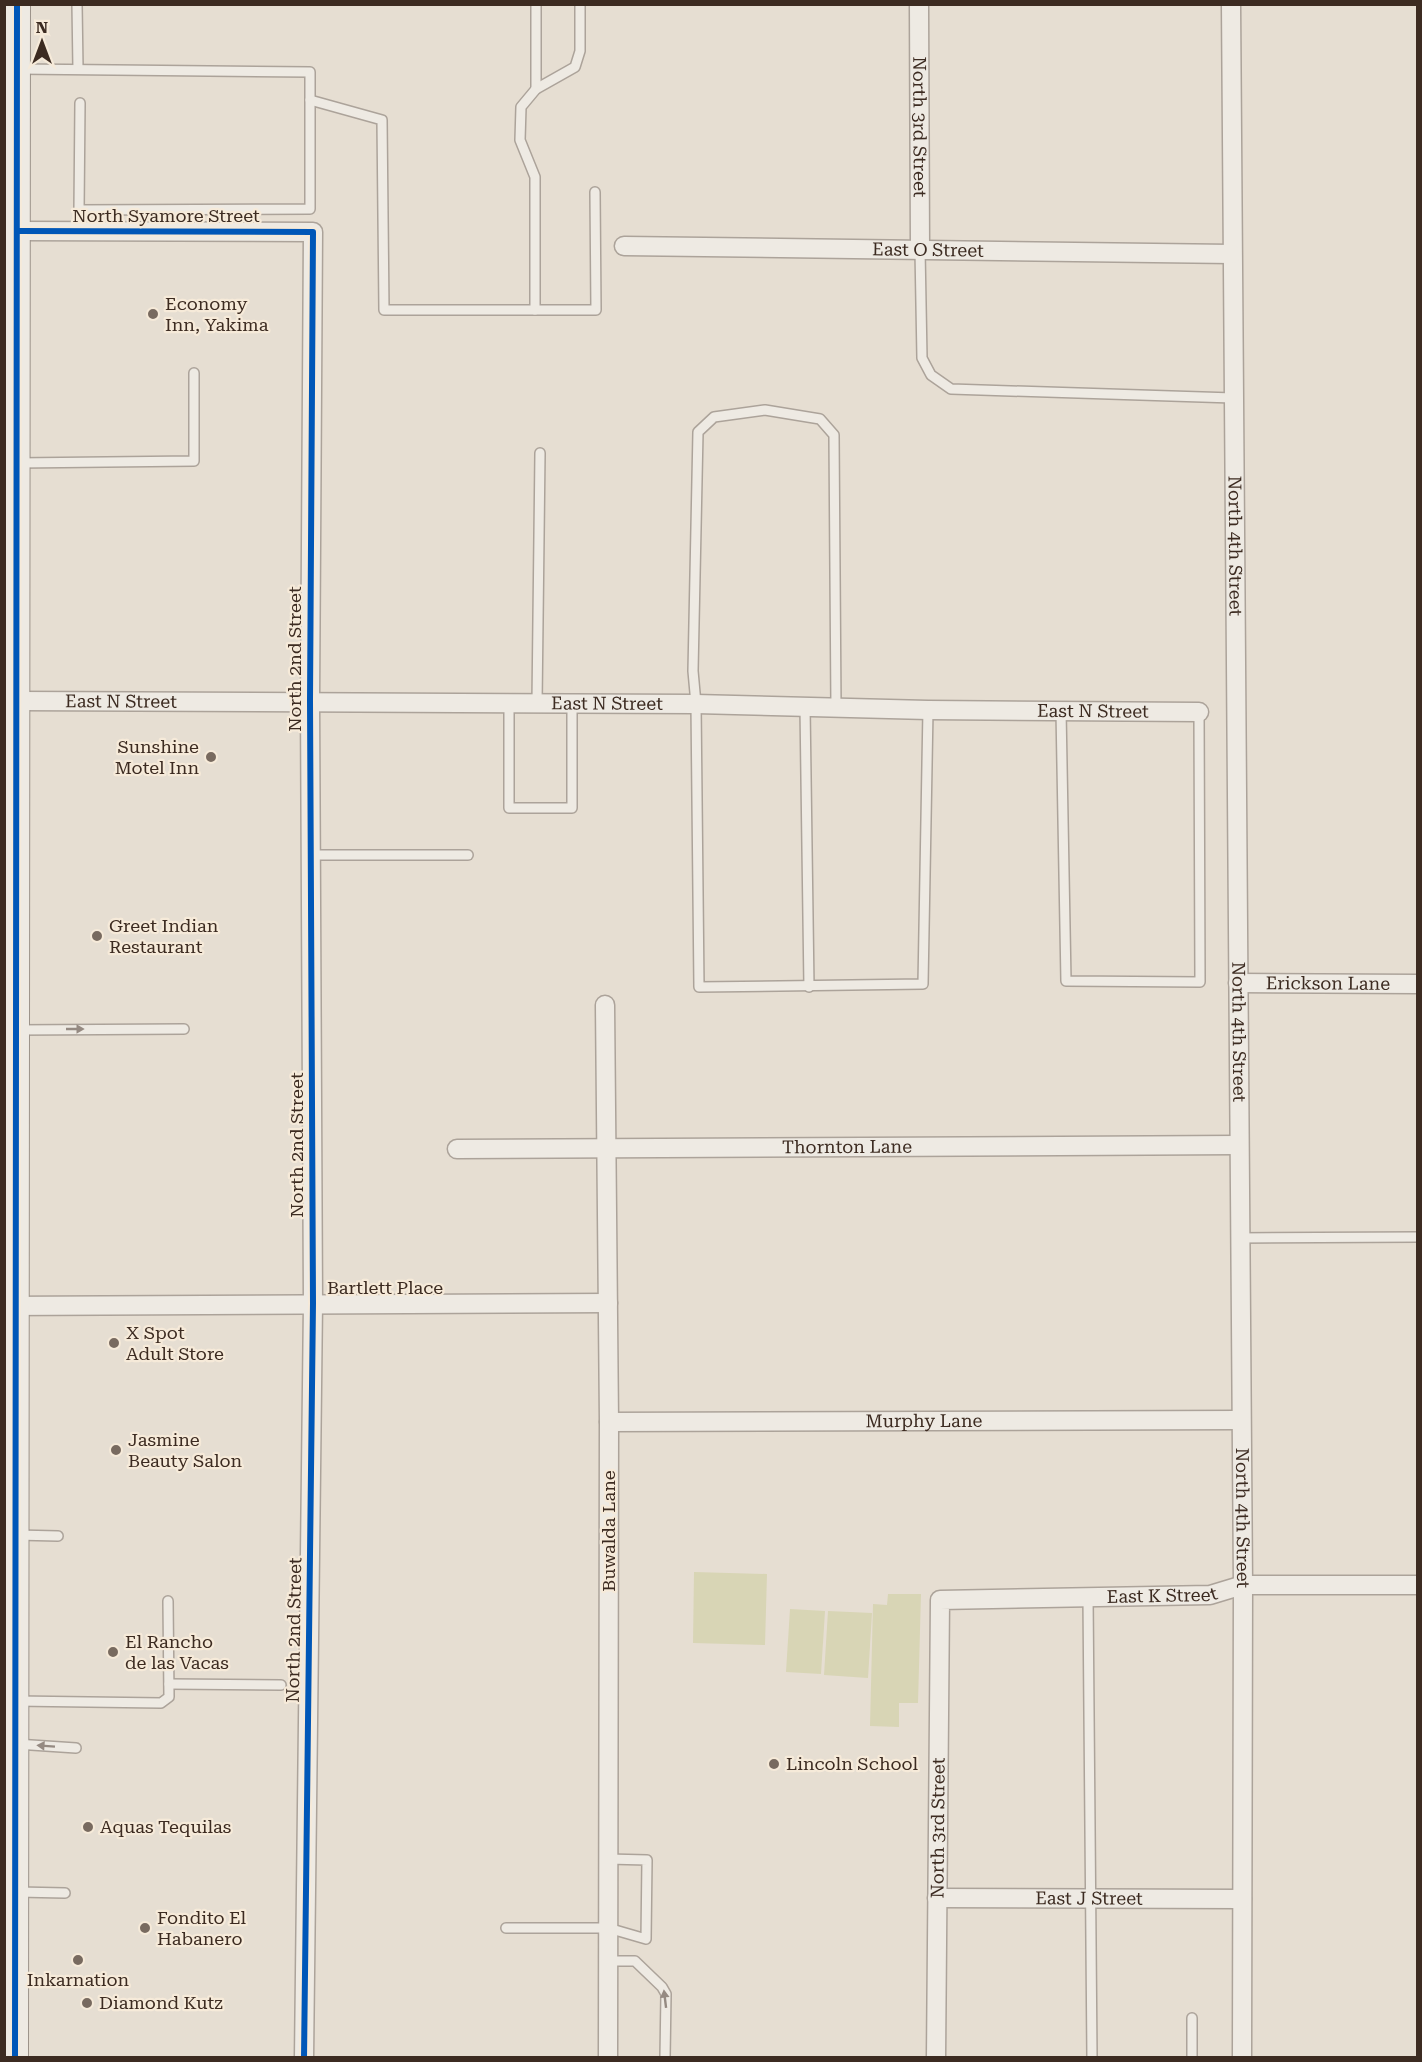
<svg xmlns="http://www.w3.org/2000/svg" width="1422" height="2062" font-family="'Roboto Serif',serif">
<style>
.green{fill:#d8d5b5}
.lines{fill:none;stroke-linecap:round;stroke-linejoin:round}
.lane-casing{stroke:#aca39a;stroke-width:12}
.street-casing{stroke:#aca39a;stroke-width:21}
.secondary-casing{stroke:#9c938a;stroke-width:28}
.lane{stroke:#eeeae3;stroke-width:9}
.street{stroke:#eeeae3;stroke-width:18}
.secondary{stroke:#eeeae3;stroke-width:26}
.cycleway-casing{stroke:#f6ead9;stroke-width:10}
.cycleway{stroke:#0057b8;stroke-width:6}
.oneway{fill:#958a82}
.poi-dot{fill:#786a5f;stroke:#f6ead9;stroke-width:2}
.labels{text-anchor:middle;stroke-width:4.5;stroke-linejoin:round;paint-order:stroke}
.street-label{font-size:18px;fill:#3c2b21;stroke:#f6ead9}
.poi-label{font-size:18px;fill:#3c2b21;stroke:#f6ead9;text-anchor:start}
</style>
<rect width="100%" height="100%" fill="#e6ded2"/>
<g class="green">
<path d="M694 1572 767 1574 765 1645 693 1643Z"/>
<path d="M888 1594H921L918 1703H899V1727L870 1726 873 1604 887 1605Z"/>
<path d="M790 1609 825 1611 821 1674 786 1672Z"/>
<path d="M828 1611 872 1613 868 1678 824 1675Z"/>
</g>
<g class="lines">
<defs>
<g id="lane">
<path d="M77 4 78 69"/>
<path d="M536 4V89"/>
<path d="M19 69 310 72V209L79 210 80 103"/>
<path d="M310 100 382 120 384 310H535V177L520 140 521 107 536 89 575 67 580 51V4"/>
<path d="M920 250 922 358 931 375 951 389 1233 398"/>
<path d="M535 310H596L595 192"/>
<path d="M18 463 194 461V373"/>
<path d="M509 703V808H572V703"/>
<path d="M537 703 540 453"/>
<path d="M805 707 809 987"/>
<path d="M836 708 834 435 820 419 765 410 714 417 698 432 693 671 696 704 699 987 923 984 928 710"/>
<path d="M1061 711 1066 981 1200 982 1199 712"/>
<path d="M311 855H468"/>
<path d="M17 1030 184 1029"/>
<path d="M1239 1238 1418 1237"/>
<path d="M16 1535 58 1536"/>
<path d="M1088 1597 1092 2058"/>
<path d="M169 1684 281 1685"/>
<path d="M16 1701 161 1703 169 1697 168 1601"/>
<path d="M16 1744 76 1748"/>
<path d="M18 1892 65 1893"/>
<path d="M506 1928H608L646 1939 647 1860 608 1859"/>
<path d="M608 1961H635L662 1987 666 1994 665 2058"/>
<path d="M1192 2018V2058"/>
</g>
<g id="street">
<path id="s1" d="M919 4 920 250"/>
<path id="s2" d="M1231 4 1243 1585 1242 2058"/>
<path d="M19 231 313 232 310 701 313 1303 304 2058"/>
<path id="s3" d="M624 246 1232 254"/>
<path id="s4" d="M16 701 696 704 928 710 1199 712"/>
<path id="s5" d="M1238 983 1418 984"/>
<path d="M605 1005 609 1422 608 2058"/>
<path id="s6" d="M457 1149 1238 1145"/>
<path d="M4 1306 608 1303"/>
<path id="s7" d="M609 1422 1240 1420"/>
<path id="s8" d="M937 1898 1242 1899"/>
<path id="s9" d="M936 2058 940 1600 1210 1595 1243 1585H1418"/>
</g>
<path id="secondary" d="M15 2058 17 4"/>
</defs>
<use href="#lane" class="lane-casing"/>
<use href="#street" class="street-casing"/>
<use href="#secondary" class="secondary-casing"/>
<use href="#lane" class="lane"/>
<use href="#street" class="street"/>
<use href="#secondary" class="secondary"/>
<defs>
<g id="cycleway">
<path d="M19 231 313 232 310 701 313 1303 304 2058"/>
<path d="M15 2058 17 4"/>
</g>
</defs>
<use href="#cycleway" class="cycleway-casing"/>
<use href="#cycleway" class="cycleway"/>
</g>
<defs><path id="oneway-solid" d="M-6-.8H1V-3.2L6.5 0L1 3.2V.8H-6Z" transform="scale(1.5)"/></defs>
<g class="oneway">
<use href="#oneway-solid" transform="translate(75 1029)"/>
<use href="#oneway-solid" transform="translate(46 1746) rotate(-176)"/>
<use href="#oneway-solid" transform="translate(665 1999) rotate(-97)"/>
</g>
<g class="poi-dot">
<circle cx="153" cy="314" r="6"/>
<circle cx="211" cy="757" r="6"/>
<circle cx="97" cy="936" r="6"/>
<circle cx="114" cy="1343" r="6"/>
<circle cx="116" cy="1450" r="6"/>
<circle cx="113" cy="1652" r="6"/>
<circle cx="774" cy="1764" r="6"/>
<circle cx="88" cy="1827" r="6"/>
<circle cx="145" cy="1928" r="6"/>
<circle cx="78" cy="1960" r="6"/>
<circle cx="87" cy="2003" r="6"/>
</g>
<g class="labels">
<g class="street-label">
<text dy="6" stroke="none"><textPath href="#s1" startOffset="123">North 3rd Street</textPath></text>
<text x="166" y="222">North Syamore Street</text>
<text dy="6" stroke="none"><textPath href="#s3" startOffset="304">East O Street</textPath></text>
<text dy="6" stroke="none"><textPath href="#s2" startOffset="542">North 4th Street</textPath></text>
<text transform="translate(295 659) rotate(-90)" y="6">North 2nd Street</text>
<text dy="6" stroke="none"><textPath href="#s4" startOffset="105">East N Street</textPath></text>
<text dy="6" stroke="none"><textPath href="#s4" startOffset="591">East N Street</textPath></text>
<text dy="6" stroke="none"><textPath href="#s4" startOffset="1077">East N Street</textPath></text>
<text dy="6" stroke="none"><textPath href="#s5" startOffset="90">Erickson Lane</textPath></text>
<text dy="6" stroke="none"><textPath href="#s2" startOffset="1028">North 4th Street</textPath></text>
<text transform="translate(297 1145) rotate(-90)" y="6">North 2nd Street</text>
<text dy="6" stroke="none"><textPath href="#s6" startOffset="390">Thornton Lane</textPath></text>
<text x="385" y="1294">Bartlett Place</text>
<text dy="6" stroke="none"><textPath href="#s7" startOffset="315">Murphy Lane</textPath></text>
<text dy="6" stroke="none"><textPath href="#s2" startOffset="1514">North 4th Street</textPath></text>
<text transform="translate(609 1531) rotate(-90)" y="6">Buwalda Lane</text>
<text dy="6" stroke="none"><textPath href="#s9" startOffset="680">East K Street</textPath></text>
<text transform="translate(294 1630) rotate(-89)" y="6">North 2nd Street</text>
<text dy="6" stroke="none"><textPath href="#s9" startOffset="230">North 3rd Street</textPath></text>
<text dy="6" stroke="none"><textPath href="#s8" startOffset="152">East J Street</textPath></text>
</g>
<g class="poi-label">
<text x="165" y="310">Economy<tspan x="165" dy="21">Inn, Yakima</tspan></text>
<text x="199" y="753" text-anchor="end">Sunshine<tspan x="199" dy="21">Motel Inn</tspan></text>
<text x="109" y="932">Greet Indian<tspan x="109" dy="21">Restaurant</tspan></text>
<text x="126" y="1339">X Spot<tspan x="126" dy="21">Adult Store</tspan></text>
<text x="128" y="1446">Jasmine<tspan x="128" dy="21">Beauty Salon</tspan></text>
<text x="125" y="1648">El Rancho<tspan x="125" dy="21">de las Vacas</tspan></text>
<text x="786" y="1770">Lincoln School</text>
<text x="100" y="1833">Aquas Tequilas</text>
<text x="157" y="1924">Fondito El<tspan x="157" dy="21">Habanero</tspan></text>
<text x="78" y="1986" text-anchor="middle">Inkarnation</text>
<text x="99" y="2009">Diamond Kutz</text>
</g>
</g>
<rect width="1422" height="2062" fill="none" stroke="#3c2b21" stroke-width="12"/>
<g transform="translate(42 42)" stroke="#f6ead9" stroke-width="4.5" paint-order="stroke">
<path d="M0-4.5L10 22L0 15L-10 22Z" fill="#3c2b21"/>
<text y="-9" font-size="16" font-weight="bold" text-anchor="middle" fill="#3c2b21">N</text>
</g>
</svg>
